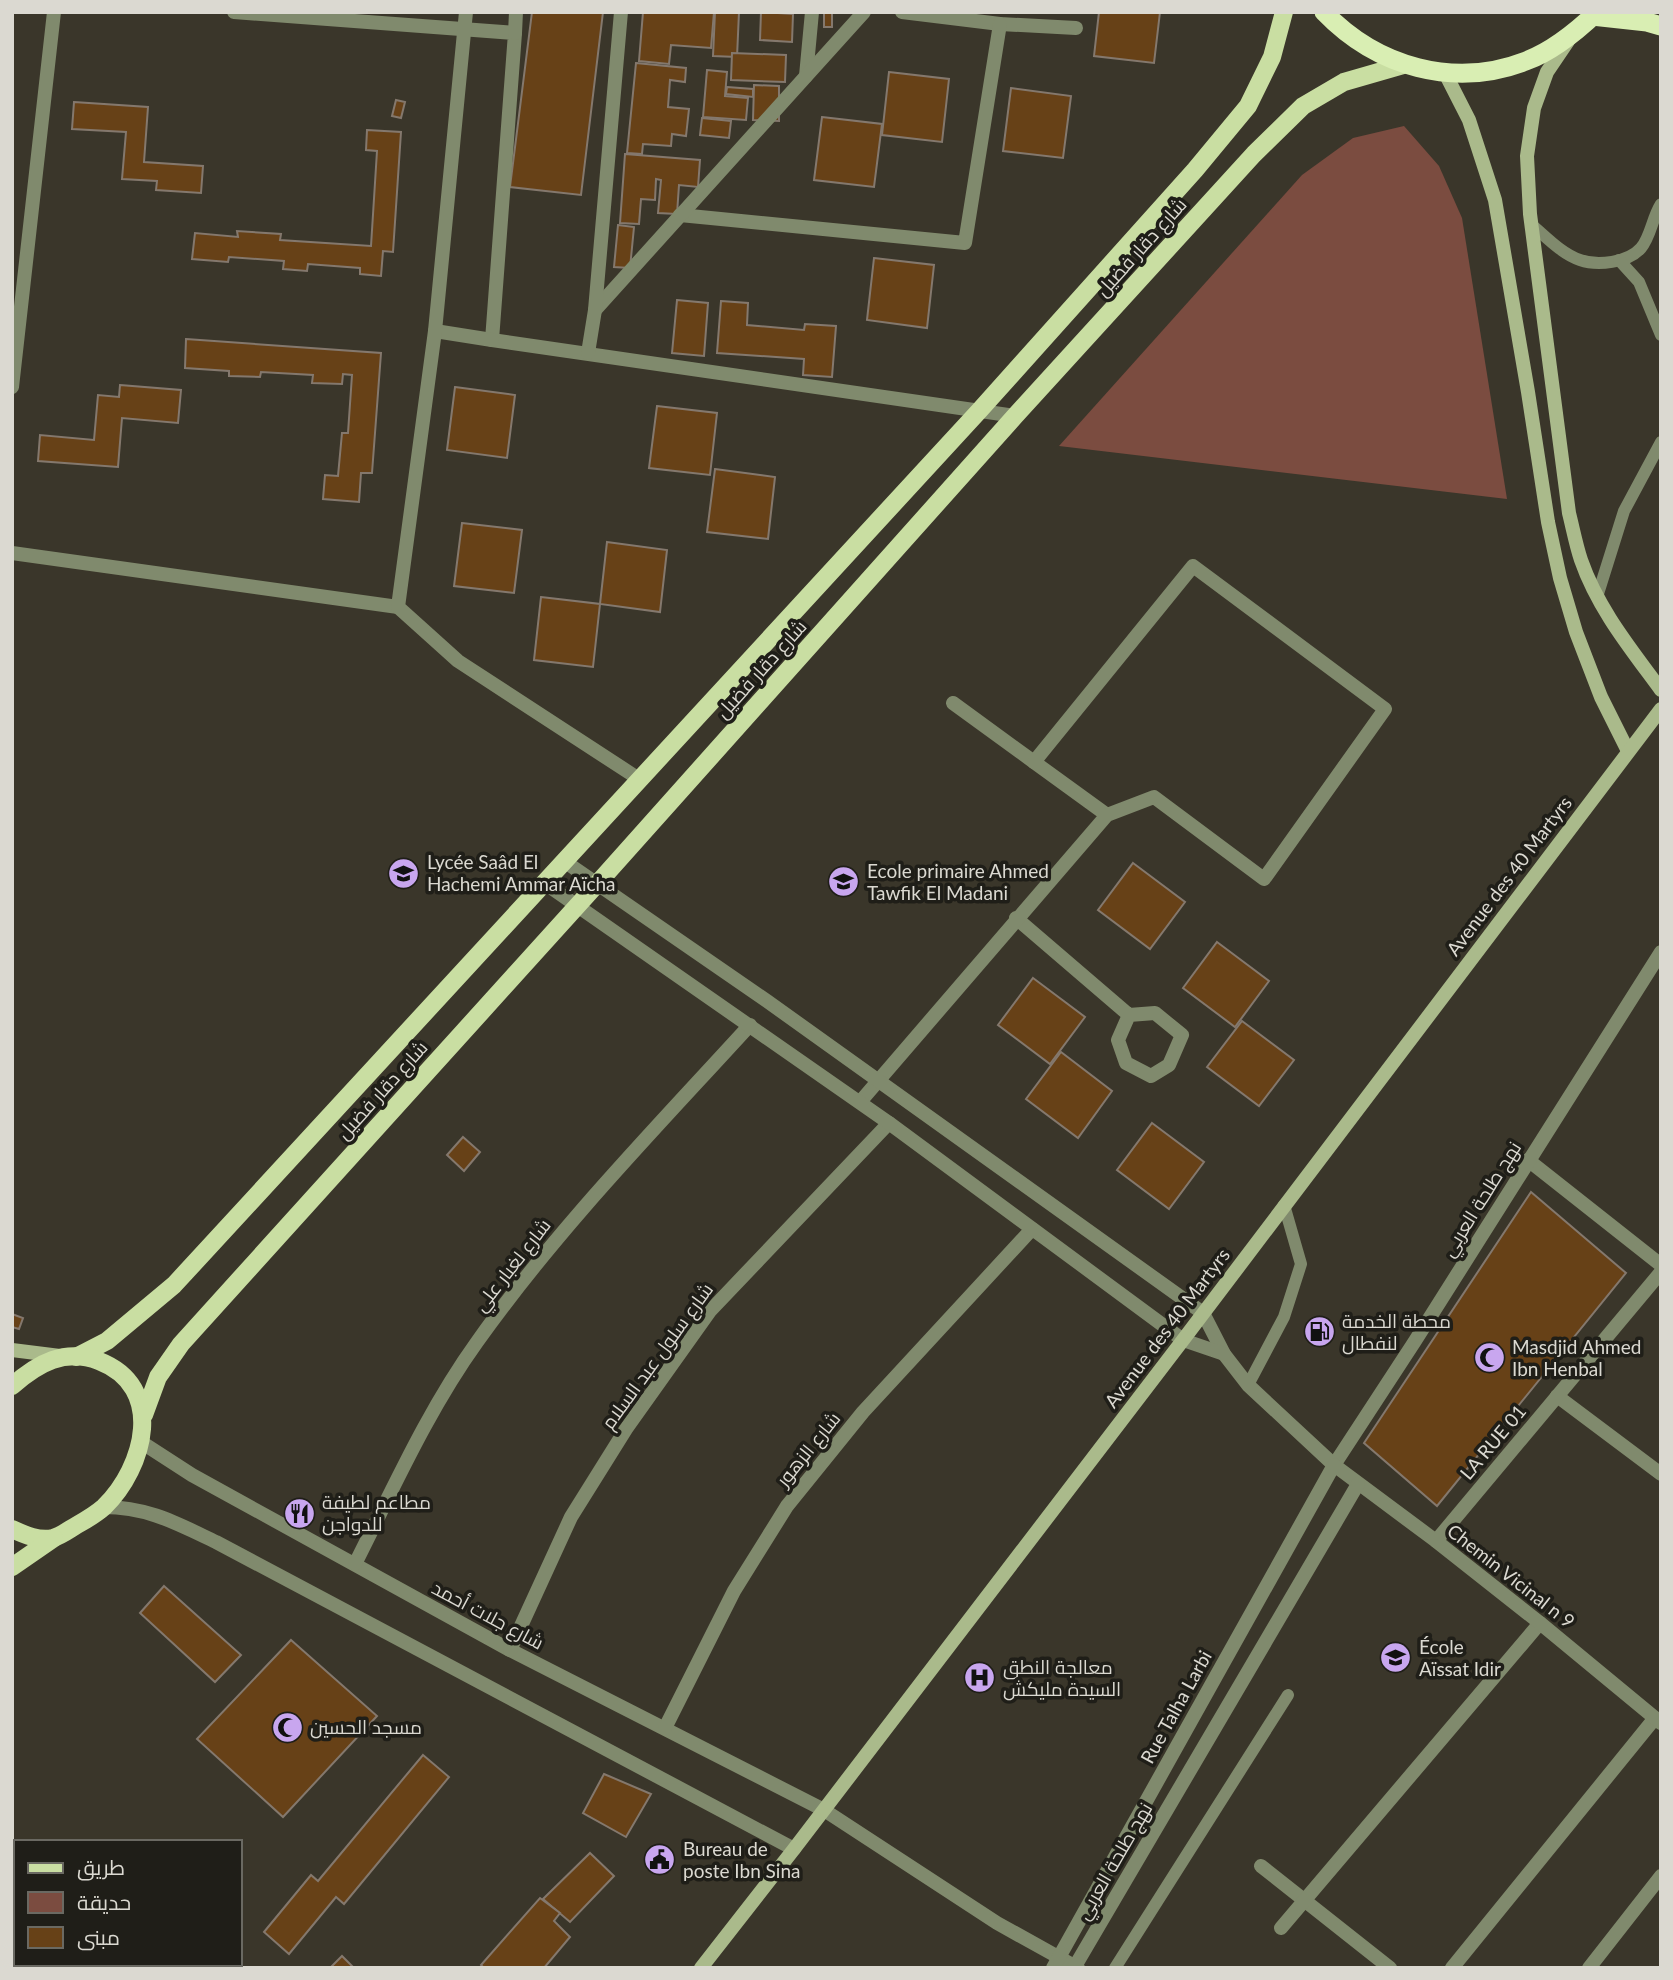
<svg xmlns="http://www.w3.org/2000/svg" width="1673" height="1980" font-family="Lato,Cairo,sans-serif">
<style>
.green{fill:#7b4c40}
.building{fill:#674117;stroke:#84786d;stroke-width:2}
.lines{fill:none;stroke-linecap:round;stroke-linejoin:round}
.service{stroke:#808a6d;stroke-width:12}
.minor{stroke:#808a6d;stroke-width:14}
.tertiary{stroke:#808a6d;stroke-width:14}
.secondary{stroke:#aaba8b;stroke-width:14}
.primary{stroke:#c9dea2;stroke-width:18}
.trunk{stroke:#d9eeb3;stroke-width:19}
.labels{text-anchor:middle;stroke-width:7;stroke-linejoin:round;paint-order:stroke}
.street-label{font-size:19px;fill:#dbd9d1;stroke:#1f1e18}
.poi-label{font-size:19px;fill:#dbd9d1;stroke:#1f1e18;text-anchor:start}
</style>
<rect width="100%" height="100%" fill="#3a362a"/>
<path class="green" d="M1404 126 1439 166 1462 218 1507 499 1059 446 1302 175 1353 138Z"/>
<g class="building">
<path d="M532 12H603L581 195 510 187Z"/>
<path d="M643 12H714L711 48 671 45 669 64 639 61Z"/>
<path d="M715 12H739L737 57 713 56Z"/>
<path d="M761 12 793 14 792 42 760 40Z"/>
<rect x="824" y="12" width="8" height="15"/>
<path d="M1099 12H1160L1154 63 1094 56Z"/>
<path d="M732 53 786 55 785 82 731 80Z"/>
<path d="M636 63 686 68 685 82 670 80 668 107 689 109 686 136 672 134 671 146 643 144 642 154 627 153Z"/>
<path d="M707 70 727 72 725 96 748 98 746 120 703 117Z"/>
<path d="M889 72 949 79 942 142 882 135Z"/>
<path d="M754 85 779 86V121L753 120Z"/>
<path d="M727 87 753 89V97L726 94Z"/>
<path d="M1011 88 1071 96 1063 158 1003 151Z"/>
<path d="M396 100 405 102 401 118 392 116Z"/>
<path d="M74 102 148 107 144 162 203 166 201 193 156 190 157 181 122 179 126 132 72 129Z"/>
<path d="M822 117 882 124 874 187 814 180Z"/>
<path d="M702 118 731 121 729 138 700 135Z"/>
<path d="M367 130 401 132 393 252 383 251 381 276 360 274V268L308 264 307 271 283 269 284 261 229 257 228 262 192 259 195 233 238 237 237 231 281 234 280 240 371 246 377 151 366 150Z"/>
<path d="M625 154 700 160 698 187 679 185 677 214 658 213 661 180 656 179 655 200 641 199 639 224 620 223Z"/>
<path d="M618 225 634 227 630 268 614 267Z"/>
<path d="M874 258 934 265 927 328 867 320Z"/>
<path d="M677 300 708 303 704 356 672 353Z"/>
<path d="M721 301 748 303 747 325 804 330 805 324 836 326 832 377 803 375 804 359 717 353Z"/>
<path d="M186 339 381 353 372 473H361L359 502 323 499 325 475 338 476 342 433H348L352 375 343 374 342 384 312 383 313 375 261 372 260 377 229 376V371L185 368Z"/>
<path d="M120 385 181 390 178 423 122 418 118 467 38 461 40 435 94 440 98 395 119 397Z"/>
<path d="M455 387 515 395 507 458 447 450Z"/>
<path d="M657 406 717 413 710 475 649 468Z"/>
<path d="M715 469 775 477 768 539 707 532Z"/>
<path d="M462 523 522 530 514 593 454 586Z"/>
<path d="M607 542 667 550 660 612 600 604Z"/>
<path d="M541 597 600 604 593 667 534 660Z"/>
<path d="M1133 863 1185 902 1150 949 1098 910Z"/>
<path d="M1217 942 1269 981 1235 1027 1183 988Z"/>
<path d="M1033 978 1085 1017 1050 1064 998 1025Z"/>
<path d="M1242 1021 1294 1060 1259 1106 1207 1067Z"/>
<path d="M1061 1052 1112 1091 1078 1138 1026 1099Z"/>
<path d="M1152 1123 1204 1162 1169 1209 1117 1170Z"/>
<path d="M463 1137 480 1152 464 1171 447 1155Z"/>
<path d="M1531 1192 1626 1273 1437 1506 1364 1443Z"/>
<path d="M12 1314 23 1318 19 1329 12 1327Z"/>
<path d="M164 1586 241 1655 215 1682 140 1613Z"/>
<path d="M291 1640 377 1716 283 1817 197 1739Z"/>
<path d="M423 1755 449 1777 344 1904 336 1897 289 1954 264 1932 311 1875 318 1881Z"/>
<path d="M604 1774 651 1794 626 1837 583 1813Z"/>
<path d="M590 1853 614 1876 570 1922 543 1899Z"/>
<path d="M540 1898 560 1913 554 1921 570 1937 544 1968H484L481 1965Z"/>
<path d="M342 1956 354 1968H330Z"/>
<path d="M70 1964H107L104 1968H74Z"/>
</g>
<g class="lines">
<g class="service">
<path d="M1532 225C1546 237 1562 254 1580 260 1597 266 1628 263 1641 248 1651 236 1652 218 1661 204"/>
<path d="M1619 260 1639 282 1661 335"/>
<path d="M1597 597 1624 511 1661 442"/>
<path d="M1248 1385 1284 1317 1301 1264 1284 1205"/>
<path d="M1115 1968 1288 1695"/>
</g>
<g class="minor">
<path d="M234 12 515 33 492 340 1015 416"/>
<path d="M902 12 1000 24 1076 28"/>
<path d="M515 33 516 12"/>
<path d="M806 76 812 12"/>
<path d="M680 215 965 243 1000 24"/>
<path d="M595 310 864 12"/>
<path d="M435 331 492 340"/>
<path d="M588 353 595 310 621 12"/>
<path d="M12 387 54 12"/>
<path d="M12 553 398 607"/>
<path d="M953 703 1034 762"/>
<path d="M1016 918 1129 1015 1118 1040 1126 1063 1151 1076 1169 1065 1182 1035 1155 1013 1129 1015"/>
<path d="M860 1102 1107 815 1154 797 1264 879 1385 709 1193 566 1034 762 1107 815"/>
<path d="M1528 1160 1661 1265"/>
<path d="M1557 1396 1661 1474"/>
<path d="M141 1442 192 1475 510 1650 824 1810 997 1923 1078 1968"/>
<path d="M1334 1465 1415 1341 1661 952"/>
<path d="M103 1507C148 1507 176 1523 216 1542L794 1849"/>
<path d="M1436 1541 1661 1272"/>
<path d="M355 1564C393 1489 428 1410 477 1342 558 1228 656 1128 750 1025"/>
<path d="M510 1650 571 1517 626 1429 710 1311 889 1123"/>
<path d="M665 1728 734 1591 787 1506 863 1412 1032 1229"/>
<path d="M1261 1866 1390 1968"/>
<path d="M1281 1928 1540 1623"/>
<path d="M215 1964 222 1968"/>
<path d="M178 1968 185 1964"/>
<path d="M1452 1968 1655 1718"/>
<path d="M1589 1968 1661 1876"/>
</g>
<g class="tertiary">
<path d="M466 12 435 331 398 607 458 661 639 779"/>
<path d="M564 861 767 1001 1203 1313 1224 1354 1248 1385 1334 1465 1436 1541 1540 1623 1661 1723"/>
<path d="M543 882 889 1123 1183 1340 1224 1354"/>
<path d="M1053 1968 1334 1465"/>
<path d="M1074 1968 1358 1484"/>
</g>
<g class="secondary">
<path d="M1568 41 1547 72 1534 108 1527 156 1530 214 1569 513C1573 529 1576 545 1581 560 1598 609 1631 649 1661 690"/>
<path d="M1444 71 1469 120 1495 200 1528 392 1548 522 1560 578 1576 632 1601 697 1628 751"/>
<path d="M12 1350 60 1356"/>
<path d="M701 1968 794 1849 1183 1340 1661 709"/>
</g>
<g class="primary">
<path d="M76 1357 107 1341 174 1285 979 411 1195 170 1248 106 1272 57 1284 12"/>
<path d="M12 1386C38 1363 65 1348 99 1361 166 1387 145 1467 104 1507 96 1514 86 1520 77 1525 70 1529 61 1536 53 1538 39 1541 25 1535 12 1529"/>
<path d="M144 1415 158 1377 181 1344 597 884 1015 416 1254 154 1303 106 1344 82 1403 65"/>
<path d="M12 1567 54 1538"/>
</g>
<g class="trunk">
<path d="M1324 12C1377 67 1454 89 1526 61 1553 51 1576 32 1597 12"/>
<path d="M1592 16 1647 22 1661 26"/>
</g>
</g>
<defs>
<symbol id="school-disc" viewBox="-11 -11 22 22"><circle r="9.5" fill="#c8a6ef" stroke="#1f1e18"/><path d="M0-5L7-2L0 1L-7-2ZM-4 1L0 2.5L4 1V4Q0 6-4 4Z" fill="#111"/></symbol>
<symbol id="fuel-disc" viewBox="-11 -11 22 22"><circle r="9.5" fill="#c8a6ef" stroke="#1f1e18"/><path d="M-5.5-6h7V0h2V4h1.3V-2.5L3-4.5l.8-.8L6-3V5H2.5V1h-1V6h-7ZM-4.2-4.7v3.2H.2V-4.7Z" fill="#111"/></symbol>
<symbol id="mosque-disc" viewBox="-11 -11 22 22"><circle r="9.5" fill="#c8a6ef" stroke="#1f1e18"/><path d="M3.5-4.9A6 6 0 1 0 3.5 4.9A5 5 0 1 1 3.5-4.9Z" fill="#111"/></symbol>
<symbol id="restaurant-disc" viewBox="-11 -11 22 22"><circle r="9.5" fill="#c8a6ef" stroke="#1f1e18"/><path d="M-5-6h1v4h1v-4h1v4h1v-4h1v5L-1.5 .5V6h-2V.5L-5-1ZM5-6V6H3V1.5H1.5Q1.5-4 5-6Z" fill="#111"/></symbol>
<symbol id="hospital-disc" viewBox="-11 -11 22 22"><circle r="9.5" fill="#c8a6ef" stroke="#1f1e18"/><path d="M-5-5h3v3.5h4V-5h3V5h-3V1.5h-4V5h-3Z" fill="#111"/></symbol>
<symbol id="civic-disc" viewBox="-11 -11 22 22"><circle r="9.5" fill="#c8a6ef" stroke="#1f1e18"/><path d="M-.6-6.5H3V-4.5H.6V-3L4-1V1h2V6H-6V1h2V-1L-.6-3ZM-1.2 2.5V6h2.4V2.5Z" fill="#111"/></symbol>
</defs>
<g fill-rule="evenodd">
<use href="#school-disc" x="386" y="856" width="35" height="35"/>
<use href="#school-disc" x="826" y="864" width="35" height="35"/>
<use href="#fuel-disc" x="1302" y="1314" width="35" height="35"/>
<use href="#mosque-disc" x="1472" y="1340" width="35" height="35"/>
<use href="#restaurant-disc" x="282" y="1496" width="35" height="35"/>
<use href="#school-disc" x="1378" y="1640" width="35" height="35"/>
<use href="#hospital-disc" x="962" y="1660" width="35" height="35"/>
<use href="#mosque-disc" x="270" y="1710" width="35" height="35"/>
<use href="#civic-disc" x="642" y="1842" width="35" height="35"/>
</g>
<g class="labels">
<g class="street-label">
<text transform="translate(1141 247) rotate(-48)" y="7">شارع دقار فضيل</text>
<text transform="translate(761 669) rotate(-48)" y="7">شارع دقار فضيل</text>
<text transform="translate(1509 876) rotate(-53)" y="7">Avenue des 40 Martyrs</text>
<text transform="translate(382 1090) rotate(-48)" y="7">شارع دقار فضيل</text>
<text transform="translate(1481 1199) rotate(-58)" y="7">نهج طلحة العربي</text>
<text transform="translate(512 1265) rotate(-52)" y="7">شارع لغبار علي</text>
<text transform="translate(1167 1328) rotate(-53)" y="7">Avenue des 40 Martyrs</text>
<text transform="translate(657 1356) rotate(-54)" y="7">شارع سلول عبد السلام</text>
<text transform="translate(1493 1442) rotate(-50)" y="7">LA RUE 01</text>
<text transform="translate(808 1449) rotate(-51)" y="7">شارع الزهور</text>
<text transform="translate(1511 1576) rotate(38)" y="7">Chemin Vicinal n 9</text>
<text transform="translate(488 1615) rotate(28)" y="7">شارع جلات أحمد</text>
<text transform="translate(1176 1707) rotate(-61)" y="7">Rue Talha Larbi</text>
<text transform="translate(1114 1861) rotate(-60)" y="7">نهج طلحة العربي</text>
</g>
<g class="poi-label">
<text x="427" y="869">Lycée Saâd El<tspan x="427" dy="22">Hachemi Ammar Aïcha</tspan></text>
<text x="867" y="878">Ecole primaire Ahmed<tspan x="867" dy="22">Tawfik El Madani</tspan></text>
<text x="1342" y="1328">محطة الخدمة<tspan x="1342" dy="22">لنفطال</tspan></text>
<text x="1512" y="1354">Masdjid Ahmed<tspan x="1512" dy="22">Ibn Henbal</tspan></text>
<text x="322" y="1509">مطاعم لطيفة<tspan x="322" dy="22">للدواجن</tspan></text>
<text x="1419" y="1654">École<tspan x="1419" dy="22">Aïssat Idir</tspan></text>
<text x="1003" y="1674">معالجة النطق<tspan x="1003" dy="22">السيدة مليكش</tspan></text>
<text x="310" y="1734">مسجد الحسين</text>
<text x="683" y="1856">Bureau de<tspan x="683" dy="22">poste Ibn Sina</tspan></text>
</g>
</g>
<rect width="1673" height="1980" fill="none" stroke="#dbd9d1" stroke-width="28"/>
<rect x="14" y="1840" width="228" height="126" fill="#1f1e18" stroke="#6a6962" stroke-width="2"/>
<rect x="28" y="1863" width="35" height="10" fill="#c9dea2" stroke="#6a6962" stroke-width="2"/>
<text x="77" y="1875" font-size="21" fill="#dbd9d1">طريق</text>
<rect x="28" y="1892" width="35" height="21" fill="#7b4c40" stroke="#6a6962" stroke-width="2"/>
<text x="77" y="1910" font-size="21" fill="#dbd9d1">حديقة</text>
<rect x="28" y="1927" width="35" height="21" fill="#674117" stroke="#6a6962" stroke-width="2"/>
<text x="77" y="1945" font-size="21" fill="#dbd9d1">مبنى</text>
</svg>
